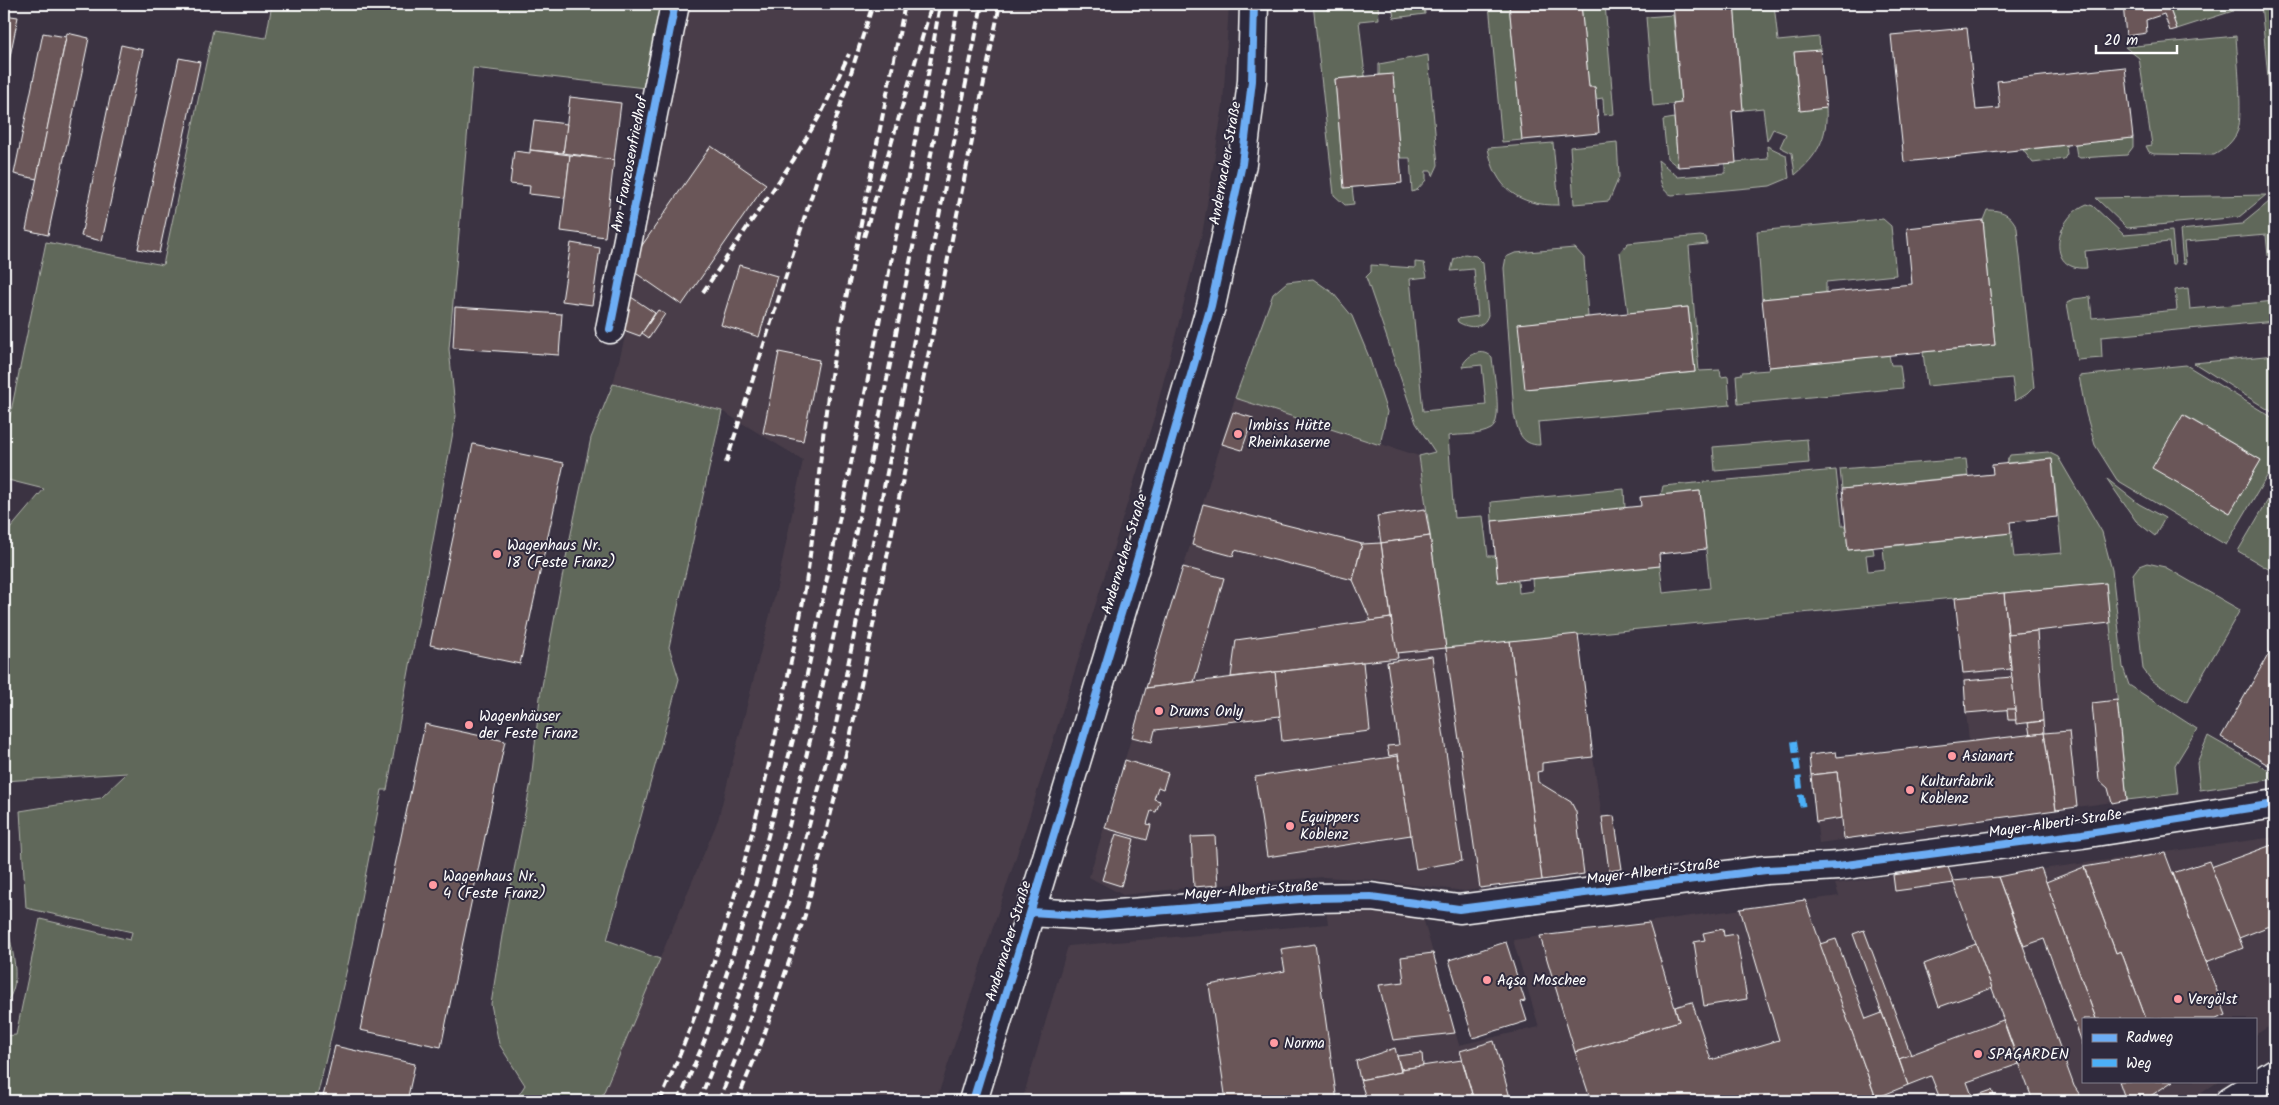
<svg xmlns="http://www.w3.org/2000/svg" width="2279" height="1105" font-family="Kalam,sans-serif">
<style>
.built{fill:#493e49}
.green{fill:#61685a;stroke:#b0b4ac;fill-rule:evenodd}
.building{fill:#6a5758;stroke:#fff}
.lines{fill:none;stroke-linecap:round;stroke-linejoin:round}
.street-casing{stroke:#fff;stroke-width:31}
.secondary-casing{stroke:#fff;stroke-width:31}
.street{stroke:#2f2a3d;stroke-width:28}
.secondary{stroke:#2f2a3d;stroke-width:28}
.rail{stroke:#fff;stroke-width:4;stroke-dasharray:8 4;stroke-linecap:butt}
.quiet{stroke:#4cb0f7;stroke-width:6;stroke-dasharray:12 6;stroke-linecap:butt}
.cycleway-casing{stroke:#2f2a3d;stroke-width:11}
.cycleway{stroke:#6dadf4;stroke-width:8}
.poi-dot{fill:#ff9aa2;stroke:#2f2a3d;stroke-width:2}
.labels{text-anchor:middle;stroke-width:4;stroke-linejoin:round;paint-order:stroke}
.street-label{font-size:15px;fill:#fff;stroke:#2f2a3d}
.poi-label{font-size:15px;fill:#fff;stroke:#2f2a3d;text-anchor:start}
</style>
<rect width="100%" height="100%" fill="#3b3342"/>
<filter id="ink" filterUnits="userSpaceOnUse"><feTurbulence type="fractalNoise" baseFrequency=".02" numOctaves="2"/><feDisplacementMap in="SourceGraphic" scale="10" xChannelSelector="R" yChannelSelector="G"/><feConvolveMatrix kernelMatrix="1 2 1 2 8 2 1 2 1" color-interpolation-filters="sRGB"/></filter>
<g filter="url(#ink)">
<g class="built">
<path d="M682 4H1229L1223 105 1203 229 1154 418 1029 817 936 1101H600L718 820 777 587 803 460 722 411 613 384 625 337 639 216Z"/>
<path d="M1235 398 1419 456 1447 648 1578 634 1593 757 1602 817 1614 816 1622 869 1465 891 1373 880 1324 877 1194 887 1123 895 1089 877Z"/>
<path d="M2106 583 2127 800 1819 843 1809 755 1836 752 1838 757 1969 742 1955 598Z"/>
<path d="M2275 837V1023L2255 1035V1019H2083V1081H2219L2190 1101H1022L1068 946 1328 924 1325 903 1360 911 1423 918 1459 1045 1539 1027 1513 940 1839 896 1835 884 1948 867 1954 881Z"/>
</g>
<g class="green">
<path d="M272 4H662L645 88 473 68 449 349 456 416 387 790H382L349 960 316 1101H4V1036L16 1035 40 919 130 940 132 932 26 908 20 811 101 798 127 773 4 781V536L44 489 4 479V445L46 242 163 265 213 30 266 38Z"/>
<path d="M1313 4H1327V9L1378 5 1379 19 1359 21 1365 76 1335 79 1344 187H1352L1354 204 1345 205 1334 195Z"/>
<path d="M1392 4H1424L1425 14 1394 18Z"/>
<path d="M1489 4H1509L1522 140 1502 142Z"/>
<path d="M1581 4H1605L1614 114 1604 115 1603 98 1596 99 1595 87H1589Z"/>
<path d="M1734 4H1774L1778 41 1819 37 1820 50 1794 53 1800 110 1826 108C1828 138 1817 156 1795 175L1792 153 1780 147 1786 134 1773 129 1767 141 1763 108 1743 110Z"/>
<path d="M2168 4H2231L2233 11 2177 29Z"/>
<path d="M2261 4H2275V134L2273 130Z"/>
<path d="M1673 15 1681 103 1653 106 1646 17Z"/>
<path d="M2236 36C2237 55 2243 115 2238 130 2234 141 2225 149 2214 155L2154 154 2149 152 2146 146 2152 145 2139 58 2125 47Z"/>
<path d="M1428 55 1438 165 1433 176 1432 171H1426V180L1417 190 1412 192 1410 158H1400L1393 74 1379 75V64Z"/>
<path d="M1674 118 1678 167 1667 158 1663 120Z"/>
<path d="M2133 138V147L2127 155 2080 158 2077 156 2075 144Z"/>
<path d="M1617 142 1619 177 1609 201 1574 204 1570 147Z"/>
<path d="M1553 143 1559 205C1518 206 1495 188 1488 148Z"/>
<path d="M2066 145 2067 154 2064 159 2033 163 2023 150Z"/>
<path d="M1767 146 1786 155 1789 178 1770 186 1672 195C1658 191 1660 172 1658 160L1678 177 1725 173V163L1768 159Z"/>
<path d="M2266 195 2239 217 2127 228 2096 198Z"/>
<path d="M2269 202H2275V255L2268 256 2266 235 2184 242 2186 263 2183 264 2180 230 2242 224Z"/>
<path d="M2087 204 2093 206 2124 235 2172 231 2175 264H2172L2169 242 2085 251 2087 268C2045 272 2054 217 2087 204Z"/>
<path d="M1987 210C2002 210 2011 214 2017 228L2034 387 2027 394 2015 401 2012 378 1927 386 1923 352 1995 345 1983 220Z"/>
<path d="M1883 219 1891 226 1896 275 1826 282V293L1762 299 1757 231Z"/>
<path d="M1700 236 1706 237 1707 244 1689 246 1699 371 1720 370 1721 377 1728 376 1730 405 1538 422 1540 445C1520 445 1518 430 1514 414L1504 268 1506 257 1515 253 1575 248 1584 258 1588 317 1519 324 1526 389 1695 372 1688 307 1628 313 1620 252 1628 243Z"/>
<path d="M1465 254 1476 256 1483 263 1488 315C1484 329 1469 329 1458 322L1457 319 1478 316 1474 269 1451 271 1454 259Z"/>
<path d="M1415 262 1424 263 1427 277 1410 279 1423 411 1486 405 1482 365 1462 367C1466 355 1482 347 1492 357 1493 371 1504 422 1491 429 1479 436 1461 434 1448 436L1454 518 1483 516 1488 556H1496L1498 582 1518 581 1519 593 1533 591 1532 579 1660 566 1663 593 1710 588 1700 491 1661 495 1663 486 1836 470 1842 526H1846L1848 550 1873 548 1874 554 1866 555 1868 571 1885 569 1883 547 2011 533 2014 557 2062 553 2052 459 2006 463 2010 455 2048 452 2058 457 2102 532 2112 570 2123 667 2129 685 2197 729 2175 765 2178 794 2127 800 2106 583 1446 648 1419 456 1435 452 1416 423 1366 277 1371 272V265L1415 268Z"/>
<path d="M1313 279 1333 293 1352 316 1369 357 1387 412 1380 445 1235 398 1273 294 1287 282Z"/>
<path d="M2188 288 2190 309 2275 301V321L2101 337 2102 358 2077 360 2067 303 2074 299 2090 297 2092 318 2177 310 2175 290Z"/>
<path d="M1889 355 1891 365H1900L1903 388 1738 404 1736 375 1742 374V372L1769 370V367Z"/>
<path d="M2275 355V414L2194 363Z"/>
<path d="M2186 365 2275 419V463L2226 545 2117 480 2095 445 2086 414 2079 376ZM2184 415 2261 460 2230 513 2153 468Z"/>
<path d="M613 384 722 411 669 647 679 679 607 940 660 959 600 1101H515L525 1085 499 1044 491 1004 505 917 531 782 540 697 564 567 591 438Z"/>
<path d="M1807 439 1809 463 1715 471 1713 447Z"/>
<path d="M1966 459 1968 476 1842 489 1840 469Z"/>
<path d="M2107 479 2139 504 2165 518 2155 536 2136 521Z"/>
<path d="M2275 488V573L2238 551Z"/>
<path d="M1624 489 1625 508 1492 521 1491 502Z"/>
<path d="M2147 563 2165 567 2240 610 2187 702 2152 681 2143 669 2133 574 2139 566Z"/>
<path d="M2208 736 2273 773 2275 769V779L2200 790 2197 763Z"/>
<path d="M4 908C6 934 28 983 4 1004Z"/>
</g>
<g class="building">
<path d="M1327 4H1389L1327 10Z"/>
<path d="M1509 4H1581L1589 87H1595L1599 133 1522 140Z"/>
<path d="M1673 4H1734L1743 110 1732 111 1736 163 1678 167 1673 104 1681 103Z"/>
<path d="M2123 4H2168L2177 29 2170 31 2164 14 2146 20 2147 33 2126 36Z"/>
<path d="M4 15 18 17 4 86Z"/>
<path d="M1967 28 1976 110 2000 108 1997 81 2125 67 2133 138 1904 162 1891 35Z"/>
<path d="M43 33 66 37 37 179 14 174Z"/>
<path d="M67 33 89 38 48 235 26 230Z"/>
<path d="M121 45 143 50 102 241 81 236Z"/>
<path d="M1820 50 1826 108 1800 111 1794 52Z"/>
<path d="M179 58 200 62 159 253 138 249Z"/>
<path d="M1393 74 1402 183 1344 188 1335 79Z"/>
<path d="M570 97 621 103 614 160 563 153Z"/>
<path d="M534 120 567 124 563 153 530 150Z"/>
<path d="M711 146 766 184 682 305 627 267Z"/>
<path d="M530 150 570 155 565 198 529 194 530 186 510 184 514 151 530 153Z"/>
<path d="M570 155 614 160 605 237 561 231Z"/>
<path d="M1983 220 1995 345 1769 367 1762 299 1912 284 1907 228Z"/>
<path d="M571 243 600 248 592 305 562 301Z"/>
<path d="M739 265 777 276 759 337 721 325Z"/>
<path d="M625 293 655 313 640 336 618 328Z"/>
<path d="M455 307 562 314 559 355 453 348Z"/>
<path d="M1688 307 1695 372 1525 389 1518 324Z"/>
<path d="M658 310 665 314 649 338 642 333Z"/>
<path d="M779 352 819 360 803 441 763 433Z"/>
<path d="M1233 412 1253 418 1242 450 1222 444Z"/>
<path d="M2183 415 2261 460 2230 513 2152 468Z"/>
<path d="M473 444 564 463 520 664 430 645Z"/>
<path d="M2052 459 2057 517 2010 522 2011 533 1848 550 1842 489 1993 474 1992 465Z"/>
<path d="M1700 491 1706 549 1659 554 1660 566 1498 582 1492 521 1641 506 1640 497Z"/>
<path d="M1203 504 1362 544 1353 580 1235 550 1233 556 1192 545Z"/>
<path d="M1425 509 1430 536 1381 543 1377 516Z"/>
<path d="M1430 536 1446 648 1396 653 1381 543Z"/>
<path d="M1381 543 1391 618 1371 621 1353 580 1362 544Z"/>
<path d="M1183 567 1224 578 1194 682 1146 688Z"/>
<path d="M2106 583 2110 623 2008 634 2004 593Z"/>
<path d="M2004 593 2011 669 1963 673 1955 598Z"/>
<path d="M1391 618 1398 658 1231 677 1236 640Z"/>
<path d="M2037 631 2043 721 2016 724 2008 634Z"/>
<path d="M1578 634 1593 757 1542 763V771L1537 772 1538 782 1571 802 1576 812 1584 874 1542 880 1510 641Z"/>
<path d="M1510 641 1542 880 1480 888 1446 648Z"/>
<path d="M2275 643V757L2270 766 2221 737Z"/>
<path d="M1432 656 1462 861 1416 869 1398 754 1389 756 1387 746 1399 745 1387 662Z"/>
<path d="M1363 662 1370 731 1282 741 1275 672Z"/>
<path d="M1275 672 1280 716 1155 730 1152 742 1132 737 1146 688Z"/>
<path d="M2012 677 2015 709 1966 713 1964 681Z"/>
<path d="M2117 700 2127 800 2112 803 2108 788 2099 780 2092 703Z"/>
<path d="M2007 709H2015L2016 720H2008Z"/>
<path d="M2043 721 2044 733 2030 735 2028 723Z"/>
<path d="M425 724 505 741 441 1047 360 1030Z"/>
<path d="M2069 731 2077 807 2056 810 2044 733Z"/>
<path d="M2044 733 2056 810 1844 839 1837 772 1811 775 1809 755 1836 752 1837 757Z"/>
<path d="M1398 756 1411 835 1267 857 1255 777Z"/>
<path d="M1125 760 1168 773 1163 789 1158 787 1154 799 1160 801 1156 812 1151 811 1147 824 1151 825 1147 840 1105 828Z"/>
<path d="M1837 772 1842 818 1816 822 1811 775Z"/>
<path d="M1614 816 1622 869 1609 871 1602 817Z"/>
<path d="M1116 834 1134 839 1121 886 1102 880Z"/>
<path d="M1215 836 1218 885 1194 887 1191 837Z"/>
<path d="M2272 845 2275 855V924L2239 938 2211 867Z"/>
<path d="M2165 853 2226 1015 2216 1019H2146L2121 951 2116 953 2084 867Z"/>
<path d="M2209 861 2243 948 2206 962 2173 873Z"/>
<path d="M1948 867 1954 883 1895 891 1893 875Z"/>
<path d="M2084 867 2116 953 2121 951 2146 1019H2096L2046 882Z"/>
<path d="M2041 868 2096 1019H2083V1045L2044 939 2024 946 1998 877Z"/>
<path d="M1998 877 2074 1086 2084 1101H2033L1953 881Z"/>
<path d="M1805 900 1877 1101H1591L1575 1052 1679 1021 1675 1007 1692 1002 1711 1060 1779 1040 1740 909Z"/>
<path d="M1649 923 1679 1021 1575 1052 1540 936Z"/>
<path d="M1723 929 1724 936 1736 934 1747 999 1704 1006 1694 942 1705 940 1703 933Z"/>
<path d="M1864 930 1911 1055 1899 1059 1853 934Z"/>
<path d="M1836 939 1866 1019 1882 1013 1908 1085 1876 1098 1820 944Z"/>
<path d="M1506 942 1525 1001 1521 1002 1527 1021 1473 1038 1449 960Z"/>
<path d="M1315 944 1337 1101H1226L1209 985 1285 971 1281 949Z"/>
<path d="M1976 944 1992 988 1939 1007 1924 964Z"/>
<path d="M1433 953 1455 1033 1393 1040 1379 985 1404 982 1401 957Z"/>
<path d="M2003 1020 2019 1064 1967 1082 1974 1101H1941L1931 1076 1908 1085 1899 1059Z"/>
<path d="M1494 1041 1511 1101H1474L1460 1051Z"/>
<path d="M335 1046 415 1064 407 1101H322Z"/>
<path d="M1395 1048 1401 1072 1360 1080 1356 1061Z"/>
<path d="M1422 1053 1423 1066 1401 1069 1397 1056Z"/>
<path d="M1462 1060 1474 1101H1367L1360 1080 1401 1072V1069Z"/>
<path d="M2119 1081H2173L2143 1101H2126Z"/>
<path d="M1992 1090 1996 1101H1974L1972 1097Z"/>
</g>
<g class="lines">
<defs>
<g id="street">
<path d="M610 329 675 4"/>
<path d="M1031 912 1094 916 1313 898 1371 897 1459 909 1766 870 1838 866 2082 834 2275 804"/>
</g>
<g id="secondary">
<path d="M973 1101 1133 574 1211 306 1242 164 1252 81 1254 4"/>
<path d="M2230 1101 2275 1073"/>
</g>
</defs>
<use href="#street" class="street-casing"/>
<use href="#secondary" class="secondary-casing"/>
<use href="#street" class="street"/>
<use href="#secondary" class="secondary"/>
<g class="rail">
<path d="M864 237 932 4"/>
<path d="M703 292 794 159 823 110 849 54"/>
<path d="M726 463 873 4"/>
<path d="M660 1101C717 973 754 838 783 701 791 659 801 618 807 576 818 504 821 430 834 358L905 4"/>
<path d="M679 1101 704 1042 754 890 795 732 855 444 928 75 940 4"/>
<path d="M699 1101C764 945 802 781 838 616 878 432 913 246 949 62L958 4"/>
<path d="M719 1101 739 1050 784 918 835 729 982 4"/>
<path d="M737 1101 762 1041 805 915 850 738 1000 4"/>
</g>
<path class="quiet" d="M1794 741 1803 811"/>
<defs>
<g id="cycleway">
<path d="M610 329 675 4"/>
<path d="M1031 912 1094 916 1313 898 1371 897 1459 909 1766 870 1838 866 2082 834 2275 804"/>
<path d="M973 1101 1133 574 1211 306 1242 164 1252 81 1254 4"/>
</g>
</defs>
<use href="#cycleway" class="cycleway-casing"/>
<use href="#cycleway" class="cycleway"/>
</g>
</g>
<g class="poi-dot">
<circle cx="1238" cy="434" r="5"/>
<circle cx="497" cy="554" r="5"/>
<circle cx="1159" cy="711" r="5"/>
<circle cx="469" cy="725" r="5"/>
<circle cx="1952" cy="756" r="5"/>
<circle cx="1910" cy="790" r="5"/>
<circle cx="1290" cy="826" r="5"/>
<circle cx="433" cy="885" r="5"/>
<circle cx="1487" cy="980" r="5"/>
<circle cx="2178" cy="999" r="5"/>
<circle cx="1274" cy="1043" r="5"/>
<circle cx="1978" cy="1054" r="5"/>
</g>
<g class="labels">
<g class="street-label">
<text transform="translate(1225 163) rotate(-80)" y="5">Andernacher Straße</text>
<text transform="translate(629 164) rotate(-79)" y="5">Am Franzosenfriedhof</text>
<text transform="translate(1124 554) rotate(-73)" y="5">Andernacher Straße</text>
<text transform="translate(2055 823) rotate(-8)" y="5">Mayer-Alberti-Straße</text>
<text transform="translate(1653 871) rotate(-7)" y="5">Mayer-Alberti-Straße</text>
<text transform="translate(1251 890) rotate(-4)" y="5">Mayer-Alberti-Straße</text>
<text transform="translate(1008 941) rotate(-73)" y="5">Andernacher Straße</text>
</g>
<g class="poi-label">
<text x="1248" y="430">Imbiss Hütte<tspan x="1248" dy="17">Rheinkaserne</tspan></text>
<text x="507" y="550">Wagenhaus Nr.<tspan x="507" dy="17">18 (Feste Franz)</tspan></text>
<text x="1169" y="716">Drums Only</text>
<text x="479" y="721">Wagenhäuser<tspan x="479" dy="17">der Feste Franz</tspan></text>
<text x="1962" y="761">Asianart</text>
<text x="1920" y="786">Kulturfabrik<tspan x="1920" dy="17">Koblenz</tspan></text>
<text x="1300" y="822">Equippers<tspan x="1300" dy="17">Koblenz</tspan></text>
<text x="443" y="881">Wagenhaus Nr.<tspan x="443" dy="17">4 (Feste Franz)</tspan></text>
<text x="1497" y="985">Aqsa Moschee</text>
<text x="2188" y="1004">Vergölst</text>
<text x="1284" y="1048">Norma</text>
<text x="1988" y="1059">SPAGARDEN</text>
</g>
</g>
<rect width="2279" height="1105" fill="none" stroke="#2f2a3d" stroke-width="20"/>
<rect x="10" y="10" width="2259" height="1085" fill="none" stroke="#fff" stroke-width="2" filter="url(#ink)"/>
<rect x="2082" y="1018" width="175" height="65" fill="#2f2a3d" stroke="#827f8b"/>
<rect x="2092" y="1034" width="25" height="8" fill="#6dadf4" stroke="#827f8b"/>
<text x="2126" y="1042" font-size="15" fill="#ffffff">Radweg</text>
<rect x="2092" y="1059" width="25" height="8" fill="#4cb0f7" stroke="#827f8b"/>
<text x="2126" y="1068" font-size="15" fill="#ffffff">Weg</text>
<path d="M2096 45v8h81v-8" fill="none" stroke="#ffffff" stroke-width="2.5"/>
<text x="2104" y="45" font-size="15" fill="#ffffff" stroke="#2f2a3d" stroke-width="4" paint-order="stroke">20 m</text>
</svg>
